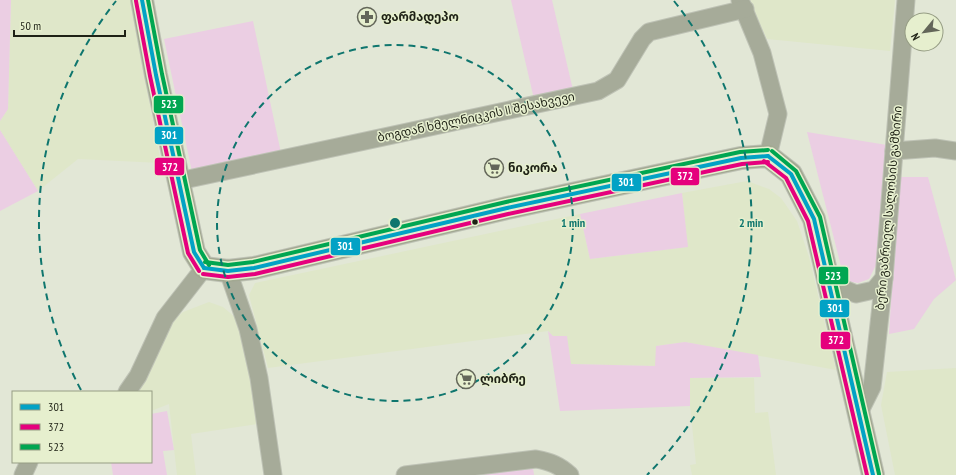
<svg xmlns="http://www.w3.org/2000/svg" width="956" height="475" font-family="'PT Sans Narrow','Noto Sans Georgian',sans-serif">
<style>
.built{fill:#dfe7c9}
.green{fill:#ebcee3}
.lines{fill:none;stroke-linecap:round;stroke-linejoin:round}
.street-casing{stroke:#bec2b5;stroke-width:19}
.secondary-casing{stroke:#bec2b5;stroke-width:24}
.street{stroke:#a6ab99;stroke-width:17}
.secondary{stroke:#a2a892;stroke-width:22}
.bus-1-casing{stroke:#e6efce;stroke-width:7}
.bus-2-casing{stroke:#e6efce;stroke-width:7}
.bus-3-casing{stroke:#e6efce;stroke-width:7}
.bus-1{stroke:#02a2c5;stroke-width:4}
.bus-2{stroke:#e5007d;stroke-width:4}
.bus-3{stroke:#00a651;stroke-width:4}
.ring{fill:none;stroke:#0f766e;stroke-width:2;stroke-dasharray:7 5}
.bus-dot{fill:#1e2115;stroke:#e6efce;stroke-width:1.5}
.labels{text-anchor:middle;stroke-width:3;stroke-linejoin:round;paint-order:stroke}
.poi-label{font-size:12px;font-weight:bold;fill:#1e2115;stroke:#e6efce;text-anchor:start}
.street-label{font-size:12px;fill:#1e2115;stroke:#e6efce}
.centre{fill:#0f766e;stroke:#e6efce;stroke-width:2}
.ring-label{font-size:12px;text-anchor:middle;font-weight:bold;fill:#0f766e;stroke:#e6efce;stroke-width:3;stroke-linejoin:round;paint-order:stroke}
.line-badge{stroke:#e6efce;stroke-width:1.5}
.badge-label{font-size:11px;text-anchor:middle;font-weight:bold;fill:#fff}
</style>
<rect width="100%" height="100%" fill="#e2e7d6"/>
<g class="built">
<path d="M11 0H130L161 163 78 159 38 191 0 130V121L8 109Z"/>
<path d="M749 0H895L890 51 767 39Z"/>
<path d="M747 181 769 189 781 198 797 221 809 257 836 370 685 342 656 346V366L571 364 553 336 548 331 268 368 249 295 255 283 580 214 590 259 687 247 682 193Z"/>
<path d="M209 302 223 307 236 318 251 369 258 424 191 434 196 475H177L169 404 151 411V392H133L166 328 183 312Z"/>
<path d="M956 368V475H895L881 405 887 372Z"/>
<path d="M690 378H754L755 413 768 412 776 475H692L690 465 696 464 690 406Z"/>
</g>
<g class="green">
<path d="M0 0H11L8 109 0 121Z"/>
<path d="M511 0H552L573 90 534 99Z"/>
<path d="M253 21 281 153 192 172 164 39Z"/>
<path d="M0 130 38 191 0 211Z"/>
<path d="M807 132 887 145 876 265 869 279 858 283 847 281 843 274Z"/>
<path d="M899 177H928L956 280 934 299 914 329 889 334Z"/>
<path d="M682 193 688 247 590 259 580 214Z"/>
<path d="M548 331 553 336H567L571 364 655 366 656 346 685 342 758 355 761 377 690 378V406L560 411Z"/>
<path d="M167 411 174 450 163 451 167 475H113L111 462H151V414Z"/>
<path d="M533 468 534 475H473Z"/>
</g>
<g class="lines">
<defs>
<g id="street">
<path d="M740 0 762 53 778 114 768 156"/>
<path d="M894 151 935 148 956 151"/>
<path d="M179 181 598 91 617 80 642 39 649 32 745 9"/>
<path d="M228 271 248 329 259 378 273 475"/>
<path d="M828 282 856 294 874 290 884 278"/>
<path d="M127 392 138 376 165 318 204 268"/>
<path d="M859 413 872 387 873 379 884 278 906 0"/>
<path d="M23 475 29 462"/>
<path d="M405 475 536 459C551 462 559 465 570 475"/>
</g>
<path id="secondary" d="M142 0 156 75 194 252 204 268 228 271 254 268 507 208 642 179 741 158 768 156 791 174 814 219 873 475"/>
</defs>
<use href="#street" class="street-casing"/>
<use href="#secondary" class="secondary-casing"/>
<use href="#street" class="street"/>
<use href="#secondary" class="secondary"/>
<defs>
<g id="bus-1">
<path d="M142 0 156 75 194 252 204 268"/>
<path d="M768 156 791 174 814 219 873 475"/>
<path d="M204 268 228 271 254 268 507 208 741 158 768 156"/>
</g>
<g id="bus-2">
<path d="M136 1 150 76 188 253 199 271"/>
<path d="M764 161 786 178 808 221 867 475"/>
<path d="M203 274 228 277 255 274 508 214 742 164 768 162"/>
</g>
<g id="bus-3">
<path d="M148 0 162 74 200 250 209 265"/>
<path d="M772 151 796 171 820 217 879 474"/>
<path d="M205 262 228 265 253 262 506 202 740 152 768 150"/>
</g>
</defs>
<use href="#bus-1" class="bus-1-casing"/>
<use href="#bus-2" class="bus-2-casing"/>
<use href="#bus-3" class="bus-3-casing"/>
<use href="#bus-1" class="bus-1"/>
<use href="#bus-2" class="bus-2"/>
<use href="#bus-3" class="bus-3"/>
</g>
<g class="ring">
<circle cx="395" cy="223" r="178"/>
<path d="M81 390A356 356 0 0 1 116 1M674 1A356 356 0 0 1 647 475"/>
</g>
<defs>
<symbol id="pharmacy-ring" viewBox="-11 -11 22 22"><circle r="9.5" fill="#e6efce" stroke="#636659" stroke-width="1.5"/><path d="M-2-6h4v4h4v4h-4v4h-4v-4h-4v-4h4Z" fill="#636659"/></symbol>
<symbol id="supermarket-ring" viewBox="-11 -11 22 22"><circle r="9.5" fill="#e6efce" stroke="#636659" stroke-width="1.5"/><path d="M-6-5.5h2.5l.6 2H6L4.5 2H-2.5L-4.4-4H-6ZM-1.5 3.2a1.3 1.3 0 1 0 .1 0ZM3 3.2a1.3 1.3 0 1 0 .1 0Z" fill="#636659"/></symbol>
</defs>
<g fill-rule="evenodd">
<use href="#pharmacy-ring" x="356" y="6" width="22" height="22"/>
<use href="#supermarket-ring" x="483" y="157" width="22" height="22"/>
<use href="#supermarket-ring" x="455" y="368" width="22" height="22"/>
</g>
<circle class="bus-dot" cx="475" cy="222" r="3.5"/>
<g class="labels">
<g class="poi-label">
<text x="381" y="21">ფარმადეპო</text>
<text x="508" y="172">ნიკორა</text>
<text x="480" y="383">ლიბრე</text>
</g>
<g class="street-label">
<text transform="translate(476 117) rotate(-12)" y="4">ბოგდან ხმელნიცკის II შესახვევი</text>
<text transform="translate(889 208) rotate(-85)" y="4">ბერი გაბრიელ სალოსის გამზირი</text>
</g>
</g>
<circle cx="395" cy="223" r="6" class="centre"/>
<g class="ring-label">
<text x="573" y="227">1 min</text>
<text x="751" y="227">2 min</text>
</g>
<g class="line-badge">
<rect x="153" y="95" width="31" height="19" rx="4" fill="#00a651"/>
<rect x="154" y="126" width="30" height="19" rx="4" fill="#02a2c5"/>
<rect x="154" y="157" width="31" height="19" rx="4" fill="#e5007d"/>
<rect x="670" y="167" width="30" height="19" rx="4" fill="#e5007d"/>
<rect x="611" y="173" width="31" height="19" rx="4" fill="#02a2c5"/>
<rect x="330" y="237" width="31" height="19" rx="4" fill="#02a2c5"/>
<rect x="818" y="266" width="31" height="19" rx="4" fill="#00a651"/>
<rect x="819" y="299" width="31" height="19" rx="4" fill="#02a2c5"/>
<rect x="820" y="331" width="31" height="19" rx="4" fill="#e5007d"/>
</g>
<g class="badge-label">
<text x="169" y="108">523</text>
<text x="169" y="139">301</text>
<text x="170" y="171">372</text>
<text x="685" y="180">372</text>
<text x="626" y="186">301</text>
<text x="345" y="250">301</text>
<text x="833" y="280">523</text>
<text x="835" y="312">301</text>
<text x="836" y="344">372</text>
</g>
<rect x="12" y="391" width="140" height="72" fill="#e6efce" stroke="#969d84"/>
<rect x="20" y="404" width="20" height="6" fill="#02a2c5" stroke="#969d84"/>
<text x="48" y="411" font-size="12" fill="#1e2115">301</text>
<rect x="20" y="424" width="20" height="6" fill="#e5007d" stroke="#969d84"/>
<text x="48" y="431" font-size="12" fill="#1e2115">372</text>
<rect x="20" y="444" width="20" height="6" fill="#00a651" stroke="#969d84"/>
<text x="48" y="451" font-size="12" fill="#1e2115">523</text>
<g transform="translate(924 32) rotate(241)"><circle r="19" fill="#e6efce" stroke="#969d84"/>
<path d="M0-3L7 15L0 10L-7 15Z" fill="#636659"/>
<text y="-6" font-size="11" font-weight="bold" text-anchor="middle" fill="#1e2115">N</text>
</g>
<path d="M14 30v6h111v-6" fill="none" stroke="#1e2115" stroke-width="2"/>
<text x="20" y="30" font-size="12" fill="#1e2115" stroke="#e6efce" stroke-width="3" paint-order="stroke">50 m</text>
</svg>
